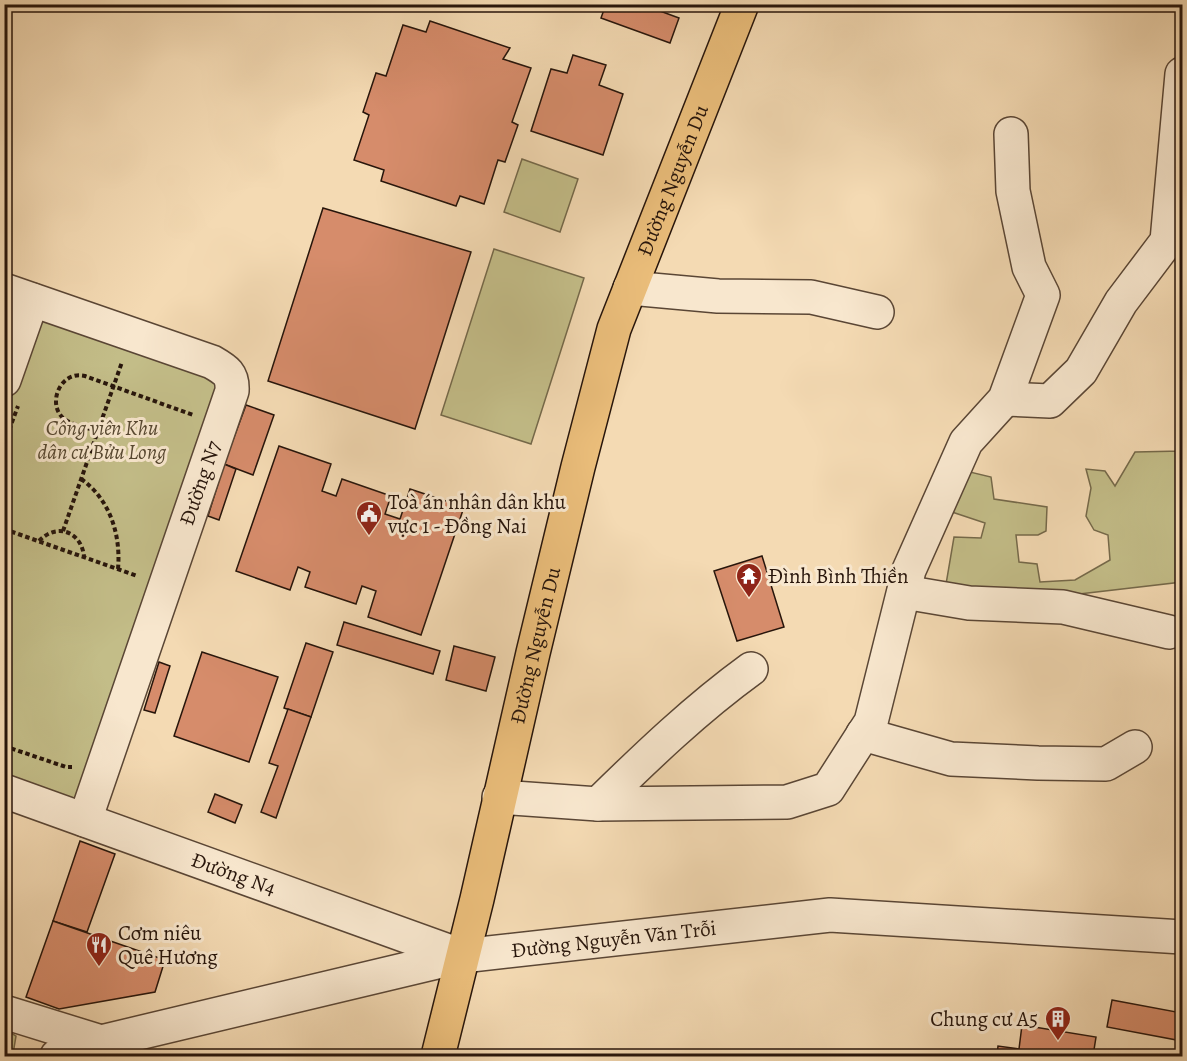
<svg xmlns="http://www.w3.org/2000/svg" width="1187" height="1061" font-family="Alegreya,serif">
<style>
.green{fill:#c3bd88;stroke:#75694a;stroke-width:1.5}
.building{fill:#d68c6b;stroke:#27150b;stroke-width:1.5}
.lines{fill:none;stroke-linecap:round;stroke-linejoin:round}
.minor-casing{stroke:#5a4635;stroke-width:36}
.major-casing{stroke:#27150b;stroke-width:36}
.path{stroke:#27150b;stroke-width:4;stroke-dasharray:4.5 3;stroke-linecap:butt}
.minor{stroke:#f8e7ce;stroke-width:33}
.major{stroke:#eabd7a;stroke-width:33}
.labels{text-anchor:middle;stroke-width:6;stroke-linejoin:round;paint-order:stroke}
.street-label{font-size:21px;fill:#27150b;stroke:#f8e7ce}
.park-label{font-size:21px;font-style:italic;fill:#564730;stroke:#f8e7ce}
.poi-label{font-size:21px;fill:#27150b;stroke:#f8e7ce;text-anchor:start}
</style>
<rect width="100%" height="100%" fill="#f4dab3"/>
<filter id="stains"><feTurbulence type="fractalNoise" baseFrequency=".00333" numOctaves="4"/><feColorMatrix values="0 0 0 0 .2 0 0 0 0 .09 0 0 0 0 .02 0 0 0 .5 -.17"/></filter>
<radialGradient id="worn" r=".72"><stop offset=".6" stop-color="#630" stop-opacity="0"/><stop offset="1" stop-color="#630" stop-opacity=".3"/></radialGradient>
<g class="green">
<path d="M522 159 578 179 560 232 504 212Z"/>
<path d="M494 249 584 278 531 444 441 415Z"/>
<path d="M39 313 222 382 79 808 5 781V413Z"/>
<path d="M1182 445V582L1062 596 945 590 954 537 981 538 985 523 946 510 966 471 991 477 994 499 1047 507 1046 531 1038 535H1016L1019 562 1037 564 1040 582 1075 580 1110 560 1108 535 1094 530 1086 516 1091 488 1086 469 1105 471 1115 486 1135 452 1181 451Z"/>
<path d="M5 1029 16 1036 13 1054 5 1056Z"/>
</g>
<g class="building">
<path d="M606 4H641L679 18 670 43 601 18Z"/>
<path d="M430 21 510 48 503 59 531 68 512 122 518 125 505 162 498 160 484 204 460 196 456 206 381 181 384 170 354 160 369 115 363 112 376 73 386 76 403 25 426 32Z"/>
<path d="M573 55 606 65 599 85 623 94 603 155 531 131 551 69 567 73Z"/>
<path d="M323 208 471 252 415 429 268 381Z"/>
<path d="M246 405 274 415 253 475 224 464Z"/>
<path d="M279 446 331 464 322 491 336 496 342 479 391 496 385 514 400 519 410 489 464 507 421 635 368 617 376 591 362 586 356 604 305 587 310 572 298 567 290 590 236 571Z"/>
<path d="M224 464 236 469 219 520 208 516Z"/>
<path d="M762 556 784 627 737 641 714 571Z"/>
<path d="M344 622 440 651 433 674 337 645Z"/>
<path d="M306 643 333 652 311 717 284 708Z"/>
<path d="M454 646 495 657 486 691 446 680Z"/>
<path d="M202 652 278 677 249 762 174 736Z"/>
<path d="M159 662 170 666 155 713 144 710Z"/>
<path d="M288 709 311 717 276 818 261 812 278 766 269 763Z"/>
<path d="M215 794 242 805 235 823 208 812Z"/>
<path d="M80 841 115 854 87 932 53 921Z"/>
<path d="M53 921 165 960 155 992 59 1009 26 997Z"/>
<path d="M1112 1000 1182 1013V1041L1107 1027Z"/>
<path d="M1022 1025 1096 1037 1093 1056H997L998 1046 1019 1049Z"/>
</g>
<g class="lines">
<defs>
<g id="minor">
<path d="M630 288 718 296 811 297 877 312"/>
<path d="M4 290 212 362C226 370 233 374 232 391L85 820"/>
<path d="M4 380 32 300"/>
<path d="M1005 399 1050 401 1081 371 1121 302 1167 241 1182 74"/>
<path d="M904 592 969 603 1063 607 1169 632"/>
<path d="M863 734 951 759 1038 763 1106 764 1135 747"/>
<path id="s1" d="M4 791 462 956"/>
<path d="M499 797 598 804 787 802 828 789 871 722 909 570 966 442 1005 399 1043 295 1029 267 1013 191 1011 134"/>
<path d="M598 804C647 756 696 709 751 669"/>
<path d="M4 1012 101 1042"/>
<path id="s2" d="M57 1056 101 1042 462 956 830 915 1182 937"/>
</g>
<g id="major">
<path id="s3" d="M438 1056 477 899 533 653 578 467 614 329 742 4"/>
</g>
</defs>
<use href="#minor" class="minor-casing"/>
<use href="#major" class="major-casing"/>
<g class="path">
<path d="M98 431C87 428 70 425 62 417 47 401 62 370 85 376L193 415"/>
<path d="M4 444 18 406"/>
<path d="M81 479C110 499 121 535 118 569"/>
<path d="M4 529 137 576"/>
<path d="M63 531 122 362"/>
<path d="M39 541C57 522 82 532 84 557"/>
<path d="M4 746 66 767H72"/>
</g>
<use href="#minor" class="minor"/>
<use href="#major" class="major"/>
</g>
<defs>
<symbol id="civic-pin" viewBox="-11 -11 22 30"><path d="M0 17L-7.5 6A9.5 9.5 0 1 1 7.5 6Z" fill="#8f2418" stroke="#f8e7ce"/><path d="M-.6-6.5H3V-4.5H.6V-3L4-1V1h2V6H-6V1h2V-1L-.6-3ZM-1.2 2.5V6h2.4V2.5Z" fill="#fff"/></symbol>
<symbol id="temple-pin" viewBox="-11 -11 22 30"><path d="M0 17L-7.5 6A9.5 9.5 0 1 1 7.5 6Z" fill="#8f2418" stroke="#f8e7ce"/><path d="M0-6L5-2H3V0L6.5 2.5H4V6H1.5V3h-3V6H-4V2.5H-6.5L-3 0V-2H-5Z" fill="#fff"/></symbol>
<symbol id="restaurant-pin" viewBox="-11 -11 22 30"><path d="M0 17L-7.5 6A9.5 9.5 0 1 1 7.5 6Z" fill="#8f2418" stroke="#f8e7ce"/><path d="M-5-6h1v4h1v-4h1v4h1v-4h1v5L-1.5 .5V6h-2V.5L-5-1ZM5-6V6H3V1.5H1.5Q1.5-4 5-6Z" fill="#fff"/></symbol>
<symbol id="building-pin" viewBox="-11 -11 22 30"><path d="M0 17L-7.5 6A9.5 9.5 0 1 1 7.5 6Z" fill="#8f2418" stroke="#f8e7ce"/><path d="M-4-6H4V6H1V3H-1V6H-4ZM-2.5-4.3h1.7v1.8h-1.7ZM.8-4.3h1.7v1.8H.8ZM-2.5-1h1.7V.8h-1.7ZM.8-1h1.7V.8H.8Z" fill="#fff"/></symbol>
</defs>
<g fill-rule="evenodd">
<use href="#civic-pin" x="354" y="499" width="30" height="40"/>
<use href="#temple-pin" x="734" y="561" width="30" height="40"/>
<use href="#restaurant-pin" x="84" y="930" width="30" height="40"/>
<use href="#building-pin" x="1043" y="1004" width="30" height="40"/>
</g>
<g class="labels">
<g class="street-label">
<text dy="7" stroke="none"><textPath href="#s3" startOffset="908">Đường Nguyễn Du</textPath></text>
<text transform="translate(200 483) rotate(-71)" y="7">Đường N7</text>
<text dy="7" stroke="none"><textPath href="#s3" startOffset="422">Đường Nguyễn Du</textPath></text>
<text dy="7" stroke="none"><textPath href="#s1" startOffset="244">Đường N4</textPath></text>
<text dy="7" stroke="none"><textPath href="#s2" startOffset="570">Đường Nguyễn Văn Trỗi</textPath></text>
</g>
<g class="park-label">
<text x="102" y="435">Công viên Khu<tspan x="102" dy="24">dân cư Bửu Long</tspan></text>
</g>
<g class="poi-label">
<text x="388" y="509">Toà án nhân dân khu<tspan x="388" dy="24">vực 1 - Đồng Nai</tspan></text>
<text x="768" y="583">Đình Bình Thiền</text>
<text x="118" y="940">Cơm niêu<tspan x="118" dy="24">Quê Hương</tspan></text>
<text x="1038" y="1026" text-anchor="end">Chung cư A5</text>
</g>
</g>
<rect width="1187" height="1061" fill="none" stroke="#f4dab3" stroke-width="24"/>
<rect x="6" y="6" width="1175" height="1049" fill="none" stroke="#27150b" stroke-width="3"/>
<rect x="12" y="12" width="1163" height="1037" fill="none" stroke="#27150b" stroke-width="1.5"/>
<rect width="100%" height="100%" filter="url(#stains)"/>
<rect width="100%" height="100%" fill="url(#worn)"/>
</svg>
